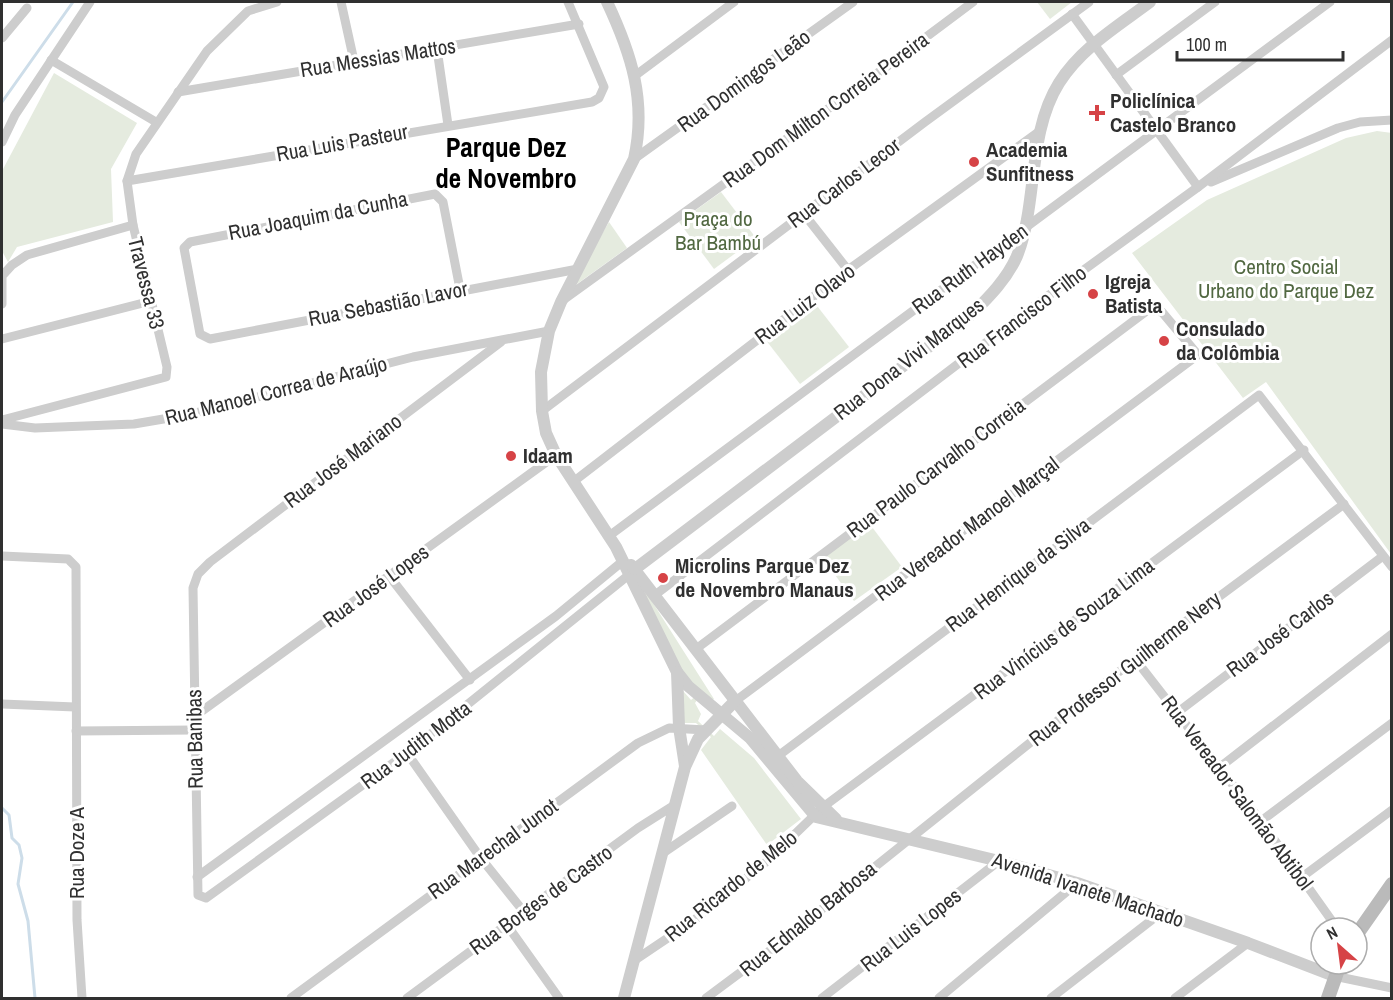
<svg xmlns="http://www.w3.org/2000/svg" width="1393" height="1000" font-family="'Archivo Narrow',sans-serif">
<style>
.green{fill:#e5ebdf}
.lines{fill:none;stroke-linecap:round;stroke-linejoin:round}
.stream{stroke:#cddde9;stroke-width:3}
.minor{stroke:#cdcdcd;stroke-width:9}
.tertiary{stroke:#cdcdcd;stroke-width:12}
.secondary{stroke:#bababa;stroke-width:14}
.poi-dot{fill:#d64346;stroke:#fff;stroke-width:2}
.labels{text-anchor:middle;stroke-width:6;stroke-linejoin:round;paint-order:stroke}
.street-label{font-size:21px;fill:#303030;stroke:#fff}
.poi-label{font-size:21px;font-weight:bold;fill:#303030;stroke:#fff;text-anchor:start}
.park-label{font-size:21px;fill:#516841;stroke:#fff}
.district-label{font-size:27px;font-weight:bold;fill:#000;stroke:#fff}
</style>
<rect width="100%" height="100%" fill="#fff"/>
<g class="green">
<path d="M1037 2H1072L1050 19Z"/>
<path d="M54 73 137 123 111 169 113 222 17 247 8 262 2 251V171Z"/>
<path d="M1377 131 1392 133 1391 554 1266 382 1243 398 1132 253 1207 200 1346 138Z"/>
<path d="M721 192 756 238 714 269 679 222Z"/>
<path d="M609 222 627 248 570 289Z"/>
<path d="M814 302 849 347 800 384 765 339Z"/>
<path d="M869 523 902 567 854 601 822 557Z"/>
<path d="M646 592 714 699 709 702 700 696 695 703 701 714 698 721 714 736 720 729 754 758 801 819 767 845 701 750 711 737 696 723H683L677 684 691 700 698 694 663 643 642 595Z"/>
</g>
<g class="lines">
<g class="stream">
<path d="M2 102 73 2"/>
<path d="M2 808 9 815 12 838 19 845 22 858 18 884 28 921 35 998"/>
</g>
<g class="minor">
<path d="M341 2 354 61"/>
<path d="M1072 14 1198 187"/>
<path d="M2 38 27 8"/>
<path d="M437 49 448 125"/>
<path d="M51 60 156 122"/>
<path d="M636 75 734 2"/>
<path d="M1116 75 1215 2"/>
<path d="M178 92 579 24"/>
<path d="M2 142 15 115 90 2"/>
<path d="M634 159 853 2"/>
<path d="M127 181 592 102 599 98 604 87 568 2"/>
<path d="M1211 182 1338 128 1360 122 1392 120"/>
<path d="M804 214 848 270"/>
<path d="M460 289 443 202 435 194 190 242 184 248 200 334 210 339 578 269"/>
<path d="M563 300 886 67 973 2"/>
<path d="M2 304V276L12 265 27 255 133 225"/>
<path d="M2 339 151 301"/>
<path d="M501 342 210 562 198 574 193 588 198 895 206 898 407 753 630 574"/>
<path d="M542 411 925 122 1089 2"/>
<path d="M2 420 166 377 167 367 133 225 127 181 136 154 207 51 248 11 277 2"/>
<path d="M2 424 35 428 134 424 187 415 413 357 549 331"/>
<path d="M573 482 848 270 1040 131"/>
<path d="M609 536 1330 2"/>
<path d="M2 556 68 559 76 567 77 920 82 998"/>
<path d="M390 577 470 680"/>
<path d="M655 595 1030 309 1198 187 1392 40"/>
<path d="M696 649 1148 310 1162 312 1198 355 734 702"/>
<path d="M1135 659 1261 821 1337 928"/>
<path d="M2 704 75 707"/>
<path d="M1178 712 1383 556"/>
<path d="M195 716 556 455"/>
<path d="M76 731 194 730"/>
<path d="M407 753 480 857 524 912"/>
<path d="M778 756 1259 395 1392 567"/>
<path d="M1220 767 1392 634"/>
<path d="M1261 821 1392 723"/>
<path d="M663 853 732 806"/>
<path d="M197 877 556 616 623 561"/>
<path d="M1302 877 1392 810"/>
<path d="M507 925 559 998"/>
<path d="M635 960 693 921 767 861 823 807 1304 450"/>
<path d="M1334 976 1392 988"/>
<path d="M291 998 638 743 669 728 706 730"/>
<path d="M407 998 638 828 676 804"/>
<path d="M706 998 772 949 1135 659 1344 504"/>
<path d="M822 998 999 861"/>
<path d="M939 998 1077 883"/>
<path d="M1051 998 1162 912"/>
<path d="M1175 998 1248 943"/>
</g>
<g class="tertiary">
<path d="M607 2C631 53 647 101 634 159L561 302 549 331 541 372 542 411 546 433 556 455 616 547 677 672 688 686 750 738 816 817 999 861 1077 883 1248 943 1334 976"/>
<path d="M631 565 797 781 836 819"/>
<path d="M635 569 972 314C989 297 1007 279 1017 256 1038 204 1027 134 1059 83 1081 48 1118 26 1150 2"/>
<path d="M677 672 679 727 685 766"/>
<path d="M624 998 685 767 698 739 734 702"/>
</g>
<g class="secondary">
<path d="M1357 934 1392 884"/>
<path d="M1328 998 1340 964"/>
</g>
</g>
<g class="poi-dot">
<path d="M1094 104h6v6h6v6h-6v6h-6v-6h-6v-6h6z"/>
<circle cx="974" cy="162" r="6"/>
<circle cx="1093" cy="294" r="6"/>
<circle cx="1164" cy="341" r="6"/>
<circle cx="511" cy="456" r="6"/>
<circle cx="663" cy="578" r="6"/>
</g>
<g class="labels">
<g class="street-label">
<text transform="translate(378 58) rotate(-9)" y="7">Rua Messias Mattos</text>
<text transform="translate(744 81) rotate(-36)" y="7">Rua Domingos Leão</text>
<text transform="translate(826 110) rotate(-36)" y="7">Rua Dom Milton Correia Pereira</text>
<text transform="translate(342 143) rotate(-10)" y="7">Rua Luis Pasteur</text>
<text transform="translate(844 183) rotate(-37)" y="7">Rua Carlos Lecor</text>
<text transform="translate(318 216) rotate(-11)" y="7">Rua Joaquim da Cunha</text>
<text transform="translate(970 269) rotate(-36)" y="7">Rua Ruth Hayden</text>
<text transform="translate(146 283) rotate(76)" y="7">Travessa 33</text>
<text transform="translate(388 304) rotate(-11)" y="7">Rua Sebastião Lavor</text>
<text transform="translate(805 304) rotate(-37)" y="7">Rua Luiz Olavo</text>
<text transform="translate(1022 317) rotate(-37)" y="7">Rua Francisco Filho</text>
<text transform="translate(909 359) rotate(-38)" y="7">Rua Dona Vivi Marques</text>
<text transform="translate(276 391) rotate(-14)" y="7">Rua Manoel Correa de Araújo</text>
<text transform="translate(343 461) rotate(-37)" y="7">Rua José Mariano</text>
<text transform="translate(936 468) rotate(-37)" y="7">Rua Paulo Carvalho Correia</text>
<text transform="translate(967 529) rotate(-37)" y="7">Rua Vereador Manoel Marçal</text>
<text transform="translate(1018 575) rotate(-37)" y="7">Rua Henrique da Silva</text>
<text transform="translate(376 586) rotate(-36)" y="7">Rua José Lopes</text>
<text transform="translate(1064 629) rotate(-37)" y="7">Rua Vinícius de Souza Lima</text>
<text transform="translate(1280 634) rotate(-37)" y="7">Rua José Carlos</text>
<text transform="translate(1125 669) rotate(-38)" y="7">Rua Professor Guilherme Nery</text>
<text transform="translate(195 739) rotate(-91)" y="7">Rua Banibas</text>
<text transform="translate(416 745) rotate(-37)" y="7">Rua Judith Motta</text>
<text transform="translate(1237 793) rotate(53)" y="7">Rua Vereador Salomão Abtibol</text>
<text transform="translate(493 849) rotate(-36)" y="7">Rua Marechal Junot</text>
<text transform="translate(77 853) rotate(-90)" y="7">Rua Doze A</text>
<text transform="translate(731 886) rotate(-39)" y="7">Rua Ricardo de Melo</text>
<text transform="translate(1088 890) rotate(18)" y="7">Avenida Ivanete Machado</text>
<text transform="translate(541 900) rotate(-36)" y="7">Rua Borges de Castro</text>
<text transform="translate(808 919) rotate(-39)" y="7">Rua Ednaldo Barbosa</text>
<text transform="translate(911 930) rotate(-38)" y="7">Rua Luis Lopes</text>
</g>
<g class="poi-label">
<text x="1110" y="108">Policlínica<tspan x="1110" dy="24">Castelo Branco</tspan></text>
<text x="986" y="157">Academia<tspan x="986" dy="24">Sunfitness</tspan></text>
<text x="1105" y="289">Igreja<tspan x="1105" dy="24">Batista</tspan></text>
<text x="1176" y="336">Consulado<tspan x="1176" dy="24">da Colômbia</tspan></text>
<text x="523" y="463">Idaam</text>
<text x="675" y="573">Microlins Parque Dez<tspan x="675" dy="24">de Novembro Manaus</tspan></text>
</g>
<g class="park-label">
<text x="718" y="226">Praça do<tspan x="718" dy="24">Bar Bambú</tspan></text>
<text x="1286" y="274">Centro Social<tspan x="1286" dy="24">Urbano do Parque Dez</tspan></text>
</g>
<g class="district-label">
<text x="506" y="157">Parque Dez<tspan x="506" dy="31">de Novembro</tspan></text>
</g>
</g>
<rect width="1393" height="1000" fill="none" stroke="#303030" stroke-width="6"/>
<g transform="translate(1339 946) rotate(332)"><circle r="28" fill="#ffffff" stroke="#acacac" stroke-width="1.5"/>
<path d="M0-4.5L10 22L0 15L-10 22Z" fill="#d64346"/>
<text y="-9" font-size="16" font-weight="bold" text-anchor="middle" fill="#303030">N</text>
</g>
<path d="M1177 51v9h166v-9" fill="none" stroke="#303030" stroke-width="3"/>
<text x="1186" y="51" font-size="18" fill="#303030" stroke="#ffffff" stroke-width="4.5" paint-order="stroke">100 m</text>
</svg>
